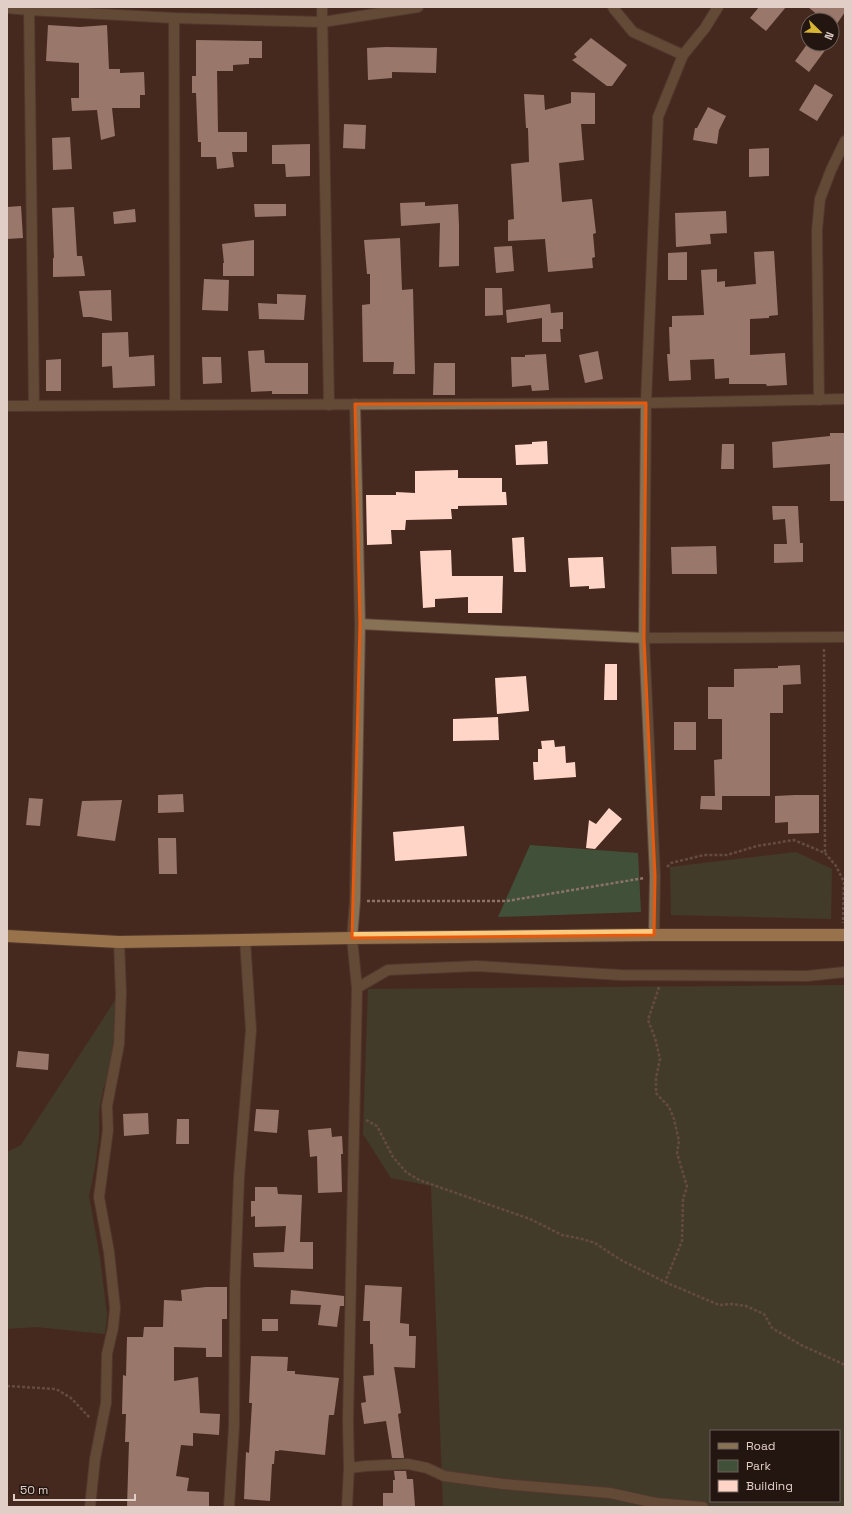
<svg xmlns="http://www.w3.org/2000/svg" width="852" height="1514" font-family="'Space Grotesk',sans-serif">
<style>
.green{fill:#415039;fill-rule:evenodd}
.building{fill:#fed5c6}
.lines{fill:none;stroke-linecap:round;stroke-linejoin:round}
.minor-casing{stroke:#62473d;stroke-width:12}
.highway-casing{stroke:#62473d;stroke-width:14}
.path{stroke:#8b736a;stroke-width:2.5;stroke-dasharray:3 2;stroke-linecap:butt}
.minor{stroke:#877255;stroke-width:10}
.highway{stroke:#fdca7e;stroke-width:12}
.marked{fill:none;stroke:#e8590c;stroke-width:3;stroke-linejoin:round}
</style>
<rect width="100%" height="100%" fill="#46291f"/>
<g class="green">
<path d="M530 845 638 853 641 912 498 917Z"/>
<path d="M796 852 832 869 831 919 671 915 670 867Z"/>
<path d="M845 985V1507H443L431 1186 391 1178 363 1134 368 989ZM711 1431H839V1501H711Z"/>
<path d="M116 999 113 1065 103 1089 99 1112V1136L95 1167 89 1196 100 1258 107 1314 105 1334 36 1327 7 1329V1152L21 1145Z"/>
</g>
<g class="building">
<path d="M759 7H786L766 31 750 18Z"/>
<path d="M808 7H845V12L834 28 832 26V20H824Z"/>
<path d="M48 25 80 27 107 25 109 69H120V73L144 72 145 95H140V108H112L115 136 101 140 97 110 72 111 71 98H79V63L46 61Z"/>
<path d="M591 38 627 65 612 86H607L572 60 577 57 574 54Z"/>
<path d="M196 40 262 41V58H249V64L233 65V71H217L218 132H247V152H232L234 167 217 169 216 157H201V142H198L196 93H192V76H196Z"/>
<path d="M808 43 829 45 809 72 795 61Z"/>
<path d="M386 47 437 48 436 73 392 72V78L368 80 367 48Z"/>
<path d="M815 84 833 95 817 121 799 110Z"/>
<path d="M571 92 595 93V124H581L584 160 559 163 562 202 592 199 596 233 593 234 595 257 592 258 593 268 548 272 545 239 508 241V220L514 219 511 164 529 162 528 128H526L524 94 544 95 545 110 571 103Z"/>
<path d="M708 107 726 116 719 130 717 144 693 140 695 128H697Z"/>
<path d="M344 124 366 125 365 149 343 148Z"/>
<path d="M70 137 72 169 53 170 52 138Z"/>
<path d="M310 144V176L286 177 285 164H272V145Z"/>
<path d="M769 148V176L749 177V149Z"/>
<path d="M425 202V206L458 204 459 225V266L439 267 440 223 401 226 400 203Z"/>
<path d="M254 204H286V216L255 217Z"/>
<path d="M21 206 23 238 7 239V207Z"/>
<path d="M74 207 77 256H82L85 276 53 277V258H54L52 208Z"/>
<path d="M135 209 136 222 114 224 113 212Z"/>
<path d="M726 211 727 233 710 234 711 244 676 247 675 213Z"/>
<path d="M400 238 402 290 413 289 415 374H393L394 362H363L362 305 370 304V274H367L364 240Z"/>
<path d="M254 240V276H223V263H224L222 244Z"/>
<path d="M512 246 514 271 496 273 494 247Z"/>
<path d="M774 251 778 315 769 316V318L750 319V355L785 353 787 385 767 386 766 384H729V378L715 379 714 359 690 360 691 380 669 381 667 354H670L669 327H672V316L704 315 701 270 717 269V282L725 281V287L756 284 754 252Z"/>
<path d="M687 252V280H668V253Z"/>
<path d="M204 279 229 280 228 311 202 310Z"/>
<path d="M485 288H502L503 315 485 316Z"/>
<path d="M111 290 112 321 91 317H83L79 291Z"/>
<path d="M277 294 306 295 304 320 259 319 258 303 277 304Z"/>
<path d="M550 304 551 313 563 312V329H560L561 342H542V318L507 323 506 310Z"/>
<path d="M128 332 129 357 154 355 155 386 113 388 112 366 102 367V333Z"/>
<path d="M264 350 265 363H308V394H272V391L251 392 248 351Z"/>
<path d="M598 351 603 379 585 383 579 355Z"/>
<path d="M546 354 549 390 532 391 531 385 512 387 511 357H525V355Z"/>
<path d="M202 357H221L222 383 203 384Z"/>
<path d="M61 359V391H46V360Z"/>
<path d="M434 363H455V395H433Z"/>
<path d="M830 433H845V501H830V464L773 468 772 442 830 436Z"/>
<path d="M547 441 548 464 516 465 515 445 532 444V442Z"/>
<path d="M722 444H734V469H721Z"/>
<path d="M458 470V478H502V492H506L507 505 458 506V509H451L452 519 406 520 405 530H391L392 544 367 545 366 495H396V492L415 493V471Z"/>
<path d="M772 506H798L800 543H803V562L774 563V544H787L785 519 773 520Z"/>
<path d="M524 537 526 572H514L512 538Z"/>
<path d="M716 546 717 574H672L671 547Z"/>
<path d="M451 550 452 576H503L502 613H468V597L435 599V607L423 608 420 551Z"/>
<path d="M603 557 605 588 589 589V586L570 587 568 558Z"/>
<path d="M605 664H617V700H604Z"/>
<path d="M800 665 801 684 783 685V713H770V796H722V810L700 809 701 796H715L714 760 722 759V719H708V687H734V669L778 668V666Z"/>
<path d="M526 676 529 711 497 714 495 678Z"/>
<path d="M498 717 499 740 453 741V719Z"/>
<rect x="674" y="722" width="22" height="28"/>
<path d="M554 740 555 747 565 746 566 763 575 762 576 777 534 780 533 762H538V749H542L541 741Z"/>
<path d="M183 794 184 812 158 813V795Z"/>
<path d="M795 795H819V833L788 834V822L775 823V796Z"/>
<path d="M29 798 43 799 40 826 26 825Z"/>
<path d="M122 800 115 841 77 836 82 801Z"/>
<path d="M609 808 622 819 595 849 586 848 589 820 596 824Z"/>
<path d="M464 826 467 856 395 861 393 832Z"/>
<path d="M158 838H176L177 874H159Z"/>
<path d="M18 1051 49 1054 48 1070 16 1067Z"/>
<path d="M256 1109 279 1110 277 1133 254 1131Z"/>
<path d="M148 1113 149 1134 124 1136 123 1114Z"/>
<path d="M177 1119H189V1144H176Z"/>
<path d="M331 1128 332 1137 342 1136 343 1154H341L342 1192 318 1193 317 1156 310 1157 308 1130Z"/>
<path d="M255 1187H277L278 1194 302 1195 300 1242H313V1269L254 1267 253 1253 284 1252 286 1226 255 1227V1216L251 1217V1201H255Z"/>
<path d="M365 1285 402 1287 400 1323 409 1324V1336H416L415 1368 394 1367 401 1413 398 1414 404 1458H392L386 1421 364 1424 361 1403 366 1402 363 1376 374 1375 373 1344H370V1321H363Z"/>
<path d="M206 1287H227V1319H222V1357H206V1348L174 1347V1381L198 1377 200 1413 220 1414 219 1435 193 1433V1446L181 1445 176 1476 189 1478 187 1491 209 1492V1507H127L129 1442H125L126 1414H122L123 1375 126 1376 127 1337H143L144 1327H163L164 1300 182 1301 181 1290Z"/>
<path d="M291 1290 344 1296V1306H340L337 1327 318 1325 321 1305 290 1304Z"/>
<rect x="262" y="1319" width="16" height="12"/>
<path d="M251 1356 288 1357 287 1371H295V1374L339 1378 334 1415H329L325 1455 279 1450V1451H275L274 1464H272L270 1501 244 1499 246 1452 249 1453 252 1403H249Z"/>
<path d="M394 1471H406L407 1479H413L415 1506 383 1507V1493H393V1480H395Z"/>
</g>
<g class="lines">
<defs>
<g id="minor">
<path d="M29 7 34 406"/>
<path d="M322 7 329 405"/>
<path d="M613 7 614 9 633 32 683 55"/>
<path d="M7 8 29 10 174 18 323 22 418 7"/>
<path d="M174 18 175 405"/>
<path d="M819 400 817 230 820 199 831 170 845 141"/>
<path d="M7 406 646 403 845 399"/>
<path d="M360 624 644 638 845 637"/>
<path d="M654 935 655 876 644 638 646 403 658 117 683 55 705 28 718 7"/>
<path d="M357 988 388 970 477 966 620 975 807 976 845 972"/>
<path d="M349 1468 366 1466 408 1464 427 1468 444 1476 503 1484 610 1493 656 1503 703 1507"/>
<path d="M90 1507 95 1459 106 1403 107 1354 113 1328 115 1308 109 1252 99 1197 108 1130 107 1106 119 1044 121 993 119 942"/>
<path d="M229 1507 234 1427 235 1283 239 1177 251 1030 245 940"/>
<path d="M347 1507 349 1468 348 1421 357 988 352 938 355 901 360 624 355 404"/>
</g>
<path id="highway" d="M7 936 119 942 352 938 654 935H845"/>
</defs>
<use href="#minor" class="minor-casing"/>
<use href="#highway" class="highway-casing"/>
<g class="path">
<path d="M824 649 825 853"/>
<path d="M667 867 671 863 704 855H727L757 846 794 840 825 853 836 866 844 882 843 923"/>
<path d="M367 901H507L644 878"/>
<path d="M659 987 648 1020 655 1038 660 1059 656 1078V1093L669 1107 674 1119 679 1141 677 1153 687 1187 683 1199 682 1241 665 1282"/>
<path d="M366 1120 377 1126 393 1157 406 1172 419 1180 530 1219 562 1235 582 1239 595 1243 619 1259 665 1282 719 1305 732 1304 746 1306 764 1314 772 1328 801 1345 843 1364 845 1368"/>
<path d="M7 1386 56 1389 71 1398 90 1418"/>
</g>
<use href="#minor" class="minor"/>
<use href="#highway" class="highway"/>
</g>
<path d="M0 0H852V1514H0ZM646 403 644 638 655 876 654 935 352 938 360 624 355 404Z" fill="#46291f" fill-opacity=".55" fill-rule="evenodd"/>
<path class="marked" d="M646 403 644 638 655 876 654 935 352 938 360 624 355 404Z"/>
<rect width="852" height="1514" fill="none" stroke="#e1cec7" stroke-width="16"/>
<rect x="710" y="1430" width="130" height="72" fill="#231611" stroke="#6f605a"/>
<rect x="718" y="1443" width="20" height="6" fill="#877255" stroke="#6f605a"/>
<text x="746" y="1450" font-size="12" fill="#e1cec7">Road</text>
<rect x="718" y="1460" width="20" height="12" fill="#415039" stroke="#6f605a"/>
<text x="746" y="1470" font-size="12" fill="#e1cec7">Park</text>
<rect x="718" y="1480" width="20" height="12" fill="#fed5c6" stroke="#6f605a"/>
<text x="746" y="1490" font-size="12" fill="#e1cec7">Building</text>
<g transform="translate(820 32) rotate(113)"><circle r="19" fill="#231611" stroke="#6f605a"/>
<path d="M0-3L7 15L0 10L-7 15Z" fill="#d6b534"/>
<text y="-6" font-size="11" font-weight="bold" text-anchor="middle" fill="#e1cec7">N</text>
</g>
<path d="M14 1494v6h121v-6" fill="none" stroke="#e1cec7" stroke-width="2"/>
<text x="20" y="1494" font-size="12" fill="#e1cec7" stroke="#231611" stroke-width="3" paint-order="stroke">50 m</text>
</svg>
